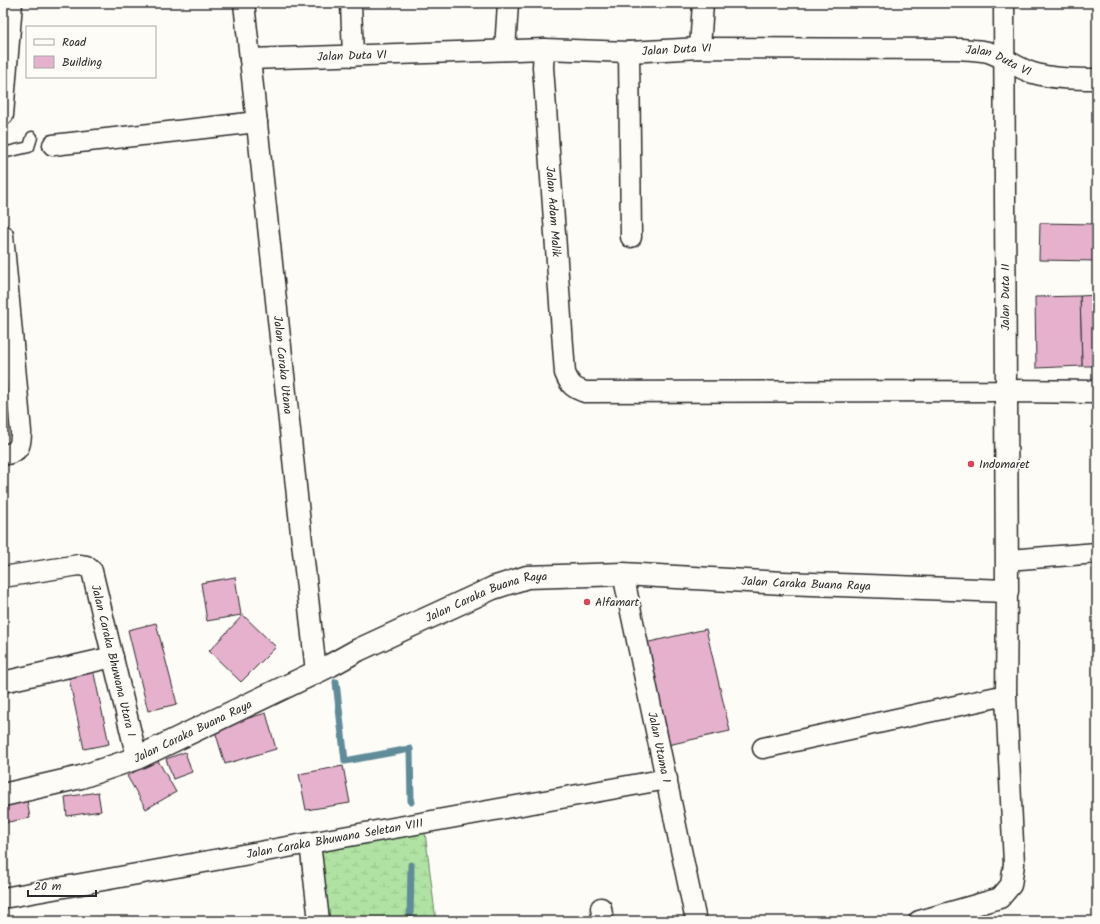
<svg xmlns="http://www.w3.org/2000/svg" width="1100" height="924" font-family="Kalam,sans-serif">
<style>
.wetland{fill:url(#wetland-marsh);stroke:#6e8767}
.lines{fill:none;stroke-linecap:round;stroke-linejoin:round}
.stream{stroke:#5f8c98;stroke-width:7}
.building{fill:#e5b1cd;stroke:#2b2b2b}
.service-casing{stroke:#2b2b2b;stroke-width:13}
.minor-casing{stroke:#2b2b2b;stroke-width:23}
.tertiary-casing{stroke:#2b2b2b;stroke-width:25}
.service{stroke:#fdfcf7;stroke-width:10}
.minor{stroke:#fdfcf7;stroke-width:20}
.tertiary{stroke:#fdfcf7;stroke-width:22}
.poi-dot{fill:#d1495b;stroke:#fdfcf7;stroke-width:1.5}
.labels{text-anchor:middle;stroke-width:4;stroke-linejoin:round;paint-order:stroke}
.street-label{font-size:12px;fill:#2b2b2b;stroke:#fdfcf7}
.poi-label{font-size:12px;fill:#2b2b2b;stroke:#fdfcf7;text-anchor:start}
</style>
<defs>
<pattern id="wetland-marsh" width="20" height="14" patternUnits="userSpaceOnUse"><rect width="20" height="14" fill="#b0e3a3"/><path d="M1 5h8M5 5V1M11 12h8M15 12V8" fill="none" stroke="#98c38c"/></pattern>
</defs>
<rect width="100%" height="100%" fill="#fdfcf7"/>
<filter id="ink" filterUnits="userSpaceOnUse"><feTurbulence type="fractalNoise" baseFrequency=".025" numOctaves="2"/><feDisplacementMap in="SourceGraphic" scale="8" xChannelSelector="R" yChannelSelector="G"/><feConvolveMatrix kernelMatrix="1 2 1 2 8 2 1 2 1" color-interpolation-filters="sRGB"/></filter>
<g filter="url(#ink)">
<path class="wetland" d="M425 832 436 921H319L311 852Z"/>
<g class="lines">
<g class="stream">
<path d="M336 682 345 761 410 749 411 802"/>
<path d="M410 921 411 865"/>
</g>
</g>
<g class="building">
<path d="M1040 223 1097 224V261L1039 260Z"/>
<path d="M1097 295V366H1082L1080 296Z"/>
<path d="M1080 296 1082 366 1036 368 1035 297Z"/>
<path d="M235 577 241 615 207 621 201 583Z"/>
<path d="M243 615 276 647 241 682 209 651Z"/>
<path d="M156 623 177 704 148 711 128 630Z"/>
<path d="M706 629 730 731 668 745 645 643Z"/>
<path d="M93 669 109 744 84 749 68 674Z"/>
<path d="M266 713 276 749 225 764 214 728Z"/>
<path d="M185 752 192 772 173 779 166 759Z"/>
<path d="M157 759 176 792 146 809 127 776Z"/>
<path d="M343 766 350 803 306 810 299 774Z"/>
<path d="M98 792 101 811 67 816 65 797Z"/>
<path d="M26 794 30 818 3 823V798Z"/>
</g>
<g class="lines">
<defs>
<path id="service" d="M3 153 29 147 32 137"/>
<g id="minor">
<path id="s1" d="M244 3 316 672"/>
<path d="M351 3 353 56"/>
<path d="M700 48 703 3"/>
<path id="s2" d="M544 49 543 67 565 373C570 385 573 388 585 392L1006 391 1004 3"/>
<path d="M505 50 508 3"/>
<path d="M629 52 631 237"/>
<path id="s3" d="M250 59 544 49 629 52 700 48 960 49C969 50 979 50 988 52 1004 57 1017 68 1033 73 1053 79 1076 79 1097 79"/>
<path d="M3 115 12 3"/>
<path d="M53 145 257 122"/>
<path d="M3 235 21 432C21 447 19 452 3 455"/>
<path d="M1007 560 1097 553"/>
<path id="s4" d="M623 574 696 921"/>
<path id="s5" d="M3 577 79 565 86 566 92 571 137 758"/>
<path d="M3 682 113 657"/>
<path d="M763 748 1006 695"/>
<path d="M310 843 319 921"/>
<path id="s6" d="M3 898 667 779"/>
<path d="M601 908 603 921"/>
<path d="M919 921 1000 898 1011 885 1014 864 1006 695 1007 591"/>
</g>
<g id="tertiary">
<path id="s7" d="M3 795 81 777 137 758 331 665 358 650 493 588 527 577 623 574 783 583 1007 591 1006 391 1097 392"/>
</g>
</defs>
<use href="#service" class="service-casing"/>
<use href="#minor" class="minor-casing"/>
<use href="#tertiary" class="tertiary-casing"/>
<use href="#service" class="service"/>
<use href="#minor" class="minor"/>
<use href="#tertiary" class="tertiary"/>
</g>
</g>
<g class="poi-dot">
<circle cx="971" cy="464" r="4"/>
<circle cx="587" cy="602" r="4"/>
</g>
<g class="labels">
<g class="street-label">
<text dy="4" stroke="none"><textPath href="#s3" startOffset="427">Jalan Duta VI</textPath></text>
<text dy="4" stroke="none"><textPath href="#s3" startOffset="102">Jalan Duta VI</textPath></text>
<text dy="4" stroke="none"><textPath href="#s3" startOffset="751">Jalan Duta VI</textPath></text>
<text dy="4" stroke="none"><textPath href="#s2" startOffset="163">Jalan Adam Malik</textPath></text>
<text transform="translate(1005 297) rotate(-90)" y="4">Jalan Duta II</text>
<text dy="4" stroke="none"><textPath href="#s1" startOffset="364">Jalan Caraka Utana</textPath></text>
<text dy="4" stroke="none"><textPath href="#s7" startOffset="849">Jalan Caraka Buana Raya</textPath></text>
<text dy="4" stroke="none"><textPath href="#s7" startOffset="525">Jalan Caraka Buana Raya</textPath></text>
<text dy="4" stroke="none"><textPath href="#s5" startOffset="184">Jalan Caraka Bhuwana Utara I</textPath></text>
<text dy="4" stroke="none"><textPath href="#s7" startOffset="201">Jalan Caraka Buana Raya</textPath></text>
<text dy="4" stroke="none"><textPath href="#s4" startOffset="177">Jalan Utama I</textPath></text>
<text dy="4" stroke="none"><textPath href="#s6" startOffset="337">Jalan Caraka Bhuwana Seletan VIII</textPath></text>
</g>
<g class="poi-label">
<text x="979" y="468">Indomaret</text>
<text x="595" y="606">Alfamart</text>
</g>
</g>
<rect width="1100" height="924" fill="none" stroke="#fdfcf7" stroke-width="16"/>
<rect x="8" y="8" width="1084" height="908" fill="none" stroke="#2b2b2b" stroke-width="1.5" filter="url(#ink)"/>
<rect x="26" y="26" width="130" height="52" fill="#fdfcf7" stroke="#a9a8a5"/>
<rect x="34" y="39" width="20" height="6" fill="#fdfcf7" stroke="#a9a8a5"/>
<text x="62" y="46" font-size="12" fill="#2b2b2b">Road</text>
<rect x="34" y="56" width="20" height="12" fill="#e5b1cd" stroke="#a9a8a5"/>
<text x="62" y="66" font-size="12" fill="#2b2b2b">Building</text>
<path d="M28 890v6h68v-6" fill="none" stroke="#2b2b2b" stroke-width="2"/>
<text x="34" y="890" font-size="12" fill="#2b2b2b" stroke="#fdfcf7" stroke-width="3" paint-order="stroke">20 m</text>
</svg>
